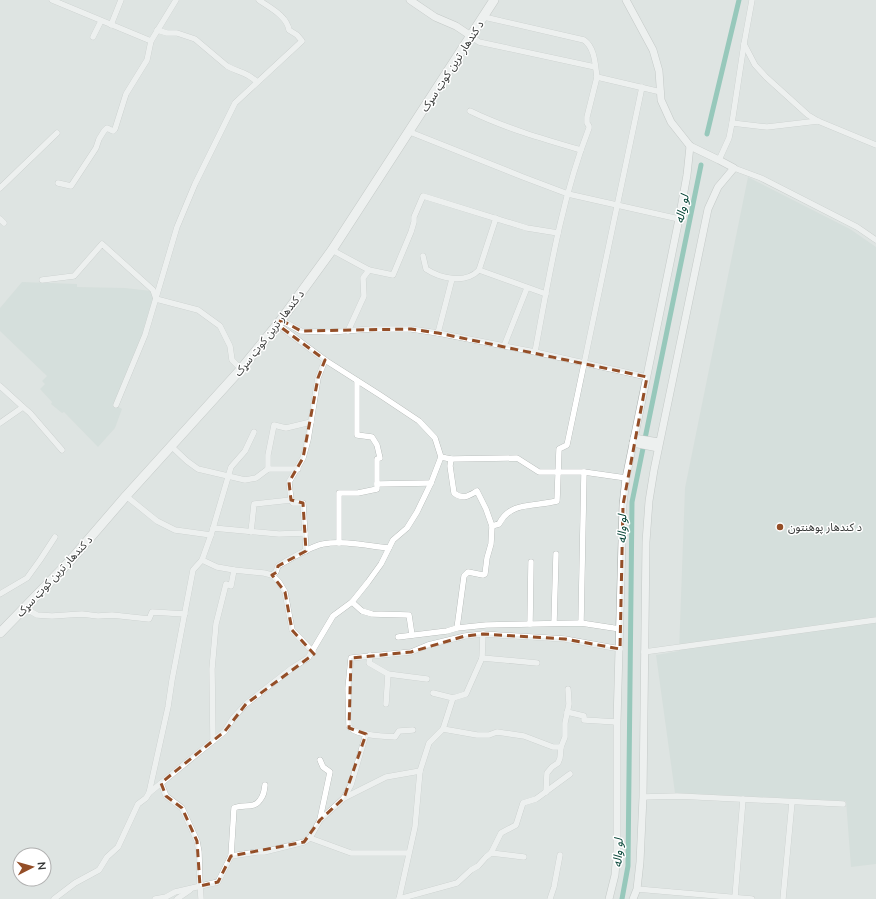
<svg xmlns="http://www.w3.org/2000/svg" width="876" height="899" font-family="'Nunito Sans','Noto Sans Arabic',sans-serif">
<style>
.built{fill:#cbd9d4}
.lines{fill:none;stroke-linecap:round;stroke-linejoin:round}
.canal{stroke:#40a78d;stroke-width:5}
.minor-casing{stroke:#a5aaa8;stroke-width:6}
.tertiary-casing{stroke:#a5aaa8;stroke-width:8}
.primary-casing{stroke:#a5aaa8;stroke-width:10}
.minor{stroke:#fff;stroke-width:5.5}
.tertiary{stroke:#fff;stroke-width:7}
.primary{stroke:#fff;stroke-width:9}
.marked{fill:none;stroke:#944e27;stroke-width:3;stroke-dasharray:8 5;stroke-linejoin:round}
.poi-dot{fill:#944e27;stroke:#fff;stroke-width:1.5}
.labels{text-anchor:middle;stroke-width:3;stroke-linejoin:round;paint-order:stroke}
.street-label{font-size:11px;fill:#363837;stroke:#fff}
.poi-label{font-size:11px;fill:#363837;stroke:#fff;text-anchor:start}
.water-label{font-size:12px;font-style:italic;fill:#054436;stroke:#fff}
</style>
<rect width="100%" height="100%" fill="#dee4e2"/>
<g class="built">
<path d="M748 177 850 229 876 247V864L851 867 846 801 675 793 656 655 679 651 685 488Z"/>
<path d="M22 282 77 284V287L125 288 152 291 154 297 149 317 115 405 122 409 115 428 98 447 64 412 62 413 51 404 52 402 40 389 45 384 42 381 47 376 0 331V308Z"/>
</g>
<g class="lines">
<g class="canal">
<path d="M707 134 739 0"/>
<path d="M622 899 628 866 632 502 701 165"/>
</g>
<defs>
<g id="minor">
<path d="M52 0 151 41"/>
<path d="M484 17 584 40C595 48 595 64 597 77L661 92"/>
<path d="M111 25 121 0"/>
<path d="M157 30 167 33H177L195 39 227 66C239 73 246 71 257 82"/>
<path d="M471 36 479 42 595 67"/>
<path d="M93 37 101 21"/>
<path d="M744 44 755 65 766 77 808 115 818 121 876 145"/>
<path d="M470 111C505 128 543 139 581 150"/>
<path d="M732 123 767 127 818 121"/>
<path d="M410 132 523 177 568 194 679 219"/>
<path d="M719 160 729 138 732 123 744 44 752 0"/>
<path d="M734 168 761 178 857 227 876 240"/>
<path d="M58 183 71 186 96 148 99 139 104 131 107 128 113 131 115 129 126 94 147 60 151 41 176 0"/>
<path d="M0 188 57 133"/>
<path d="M0 219 4 223"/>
<path d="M332 250 369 270 393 275 411 232 414 222V217L423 196 527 228 558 233"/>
<path d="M423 256 426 269C441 279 466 284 479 270L496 218"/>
<path d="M479 270 546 294"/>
<path d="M42 280 74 276 102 244 153 290 156 299 198 310 220 326 230 346 232 360 241 369"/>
<path d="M281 320 301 331 329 332 372 329H411L438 333 535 352 647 377"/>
<path d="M348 331 364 296 363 278 369 270"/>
<path d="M438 333 452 279"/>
<path d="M504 346 527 288"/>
<path d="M535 352C549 277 561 200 589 128V126L587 123V117L597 77"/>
<path d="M0 386 23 407"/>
<path d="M116 405 145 335 177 227 195 184 235 103 302 41 297 35 289 30C287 16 270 8 259 0"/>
<path d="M0 423 23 407 30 413 62 450"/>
<path d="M171 446 187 461 198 469 245 480 256 478 268 469H298"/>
<path d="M441 457 451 459 517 458 539 472H584L626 478"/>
<path d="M451 459 450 466 454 493C463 500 468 496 477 491L486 509 492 526 491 544 487 558 485 574 483 575 468 572 464 576 457 628"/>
<path d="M268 469V455L274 425 286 428 311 422"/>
<path d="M377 484 431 483"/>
<path d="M126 496 157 521 175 530 211 535"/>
<path d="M291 500 289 482 303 458 308 440 318 378 325 360"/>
<path d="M492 526 499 524C510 501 535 507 557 501L559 449 567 445 642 87"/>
<path d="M213 528 279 534 305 533"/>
<path d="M251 532 254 504 291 500 293 503H303L306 551"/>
<path d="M339 543V493H358L377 489V459L380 458 377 445 372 437 357 435V381"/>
<path d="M202 560 217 567 234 570 264 573 272 575 279 582 285 592 292 630 313 652"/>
<path d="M272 575 276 572 278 566C288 560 312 546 323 544 343 540 369 546 389 548"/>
<path d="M0 594 27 578 40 560 55 537"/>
<path d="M352 602 362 611 372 614 409 615 412 635"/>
<path d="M25 608 37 615 52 616 82 614 98 616 112 615 149 619 152 612 185 614"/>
<path d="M554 623 556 554"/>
<path d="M581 623 584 472"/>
<path d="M530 624 531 562"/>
<path d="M398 637 447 631 457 628 486 625 581 623 620 629"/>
<path d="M644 652 876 620"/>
<path d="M370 655 369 663 388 674 427 679"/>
<path d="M482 658 537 663"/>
<path d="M433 693 453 698"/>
<path d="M386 704 388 674"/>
<path d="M567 712 584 716V720L617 722"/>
<path d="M443 729 477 735H489L497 732 524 736 553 747H561"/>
<path d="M413 730 399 731 395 737C384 736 354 736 349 726L348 688 351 658 411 652 428 645 465 636 483 634 565 639 620 649"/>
<path d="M213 741 212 669 216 624 226 584 231 586 234 570"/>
<path d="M161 783 166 796 182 808 197 841 199 852 200 886"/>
<path d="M546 792 547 773 552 767 558 763 560 758 561 747 565 737V723L569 704 568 689"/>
<path d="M149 793 168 707 172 680 193 570 202 560 211 535 231 467 245 451 254 432"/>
<path d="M643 797 677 796 843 804"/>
<path d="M344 798 386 777 420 771"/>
<path d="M320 819 330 772 323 767 320 760"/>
<path d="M310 838 351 853H408"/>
<path d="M491 853 524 857"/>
<path d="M231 856 257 852H264L304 842 310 838 320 820 344 798 351 785 366 734"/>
<path d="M200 883 201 899"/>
<path d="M637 889 752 899"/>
<path d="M735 897 743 799"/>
<path d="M54 899 75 883 99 870 107 857 118 847 138 804 146 798 149 793 225 731 233 718 246 704 292 668 308 658 333 616 352 602 368 582 381 564 393 540 407 528 417 512 431 483 441 457 435 438 419 421 380 395 325 360 278 325"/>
<path d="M155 899 166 897 175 892 218 882 231 856 234 808C243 803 253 810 260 800 264 795 264 792 265 785"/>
<path d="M177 899 190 890"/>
<path d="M399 899 415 827 420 771 429 743 443 729 453 698 466 694 482 658 483 634"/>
<path d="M399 899 457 883 471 870 478 866 486 857 491 853 501 833 516 825 523 803 536 799 570 774"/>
<path d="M550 899 554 887 560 855"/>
<path d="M783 899 792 802"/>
</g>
<g id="tertiary">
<path d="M410 0 435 17 456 26 471 36"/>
<path d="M626 0 653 50 659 71 661 100 671 122 690 146 719 160 734 168 718 187 708 209 654 470 649 501 646 542 643 797 640 862 637 889 633 899"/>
<path d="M634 438 659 442"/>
<path d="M633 443 658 448"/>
<path d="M609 899 615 875 617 851V722L623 505 626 478 679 219 687 175 690 146"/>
</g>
<path id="primary" d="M0 633 70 561 126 496 241 369 281 320 332 250 494 0"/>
</defs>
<use href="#minor" class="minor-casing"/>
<use href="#tertiary" class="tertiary-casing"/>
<use href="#primary" class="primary-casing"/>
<use href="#minor" class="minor"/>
<use href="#tertiary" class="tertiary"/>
<use href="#primary" class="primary"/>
</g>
<path d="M0 0H876V899H0ZM281 320 301 331 411 329 438 333 647 377 623 505 620 649 565 639 483 634 465 636 411 652 351 658 349 728 366 734 344 798 320 820 304 842 231 856 218 882 200 886 197 841 182 808 166 796 161 783 225 731 246 704 314 654 292 630 285 592 272 575 277 572 278 566 306 551 303 503 291 500 289 482 303 458 318 378 325 360 278 325Z" fill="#dee4e2" fill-opacity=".55" fill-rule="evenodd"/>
<path class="marked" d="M281 320 301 331 411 329 438 333 647 377 623 505 620 649 565 639 483 634 465 636 411 652 351 658 349 728 366 734 344 798 320 820 304 842 231 856 218 882 200 886 197 841 182 808 166 796 161 783 225 731 246 704 314 654 292 630 285 592 272 575 277 572 278 566 306 551 303 503 291 500 289 482 303 458 318 378 325 360 278 325Z"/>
<circle class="poi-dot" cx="780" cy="527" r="4"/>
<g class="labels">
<g class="street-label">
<text transform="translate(452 66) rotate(-57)" y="4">د کندهار ترين کوټ سړک</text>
<text transform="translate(269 333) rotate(-52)" y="4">د کندهار ترين کوټ سړک</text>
<text transform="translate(54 576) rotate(-47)" y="4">د کندهار ترين کوټ سړک</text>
</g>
<g class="poi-label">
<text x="788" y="531">د کندهار پوهنتون</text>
</g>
<g class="water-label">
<text transform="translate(682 209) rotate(-78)" y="4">لو واله</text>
<text transform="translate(622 529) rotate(-89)" y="4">لو واله</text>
<text transform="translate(618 853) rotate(-87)" y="4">لو واله</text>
</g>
</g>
<g transform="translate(32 867) rotate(84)"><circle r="19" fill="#ffffff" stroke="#afafaf"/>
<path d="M0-3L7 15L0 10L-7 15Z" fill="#944e27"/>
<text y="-6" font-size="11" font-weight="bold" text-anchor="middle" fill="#363837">N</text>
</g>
</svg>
